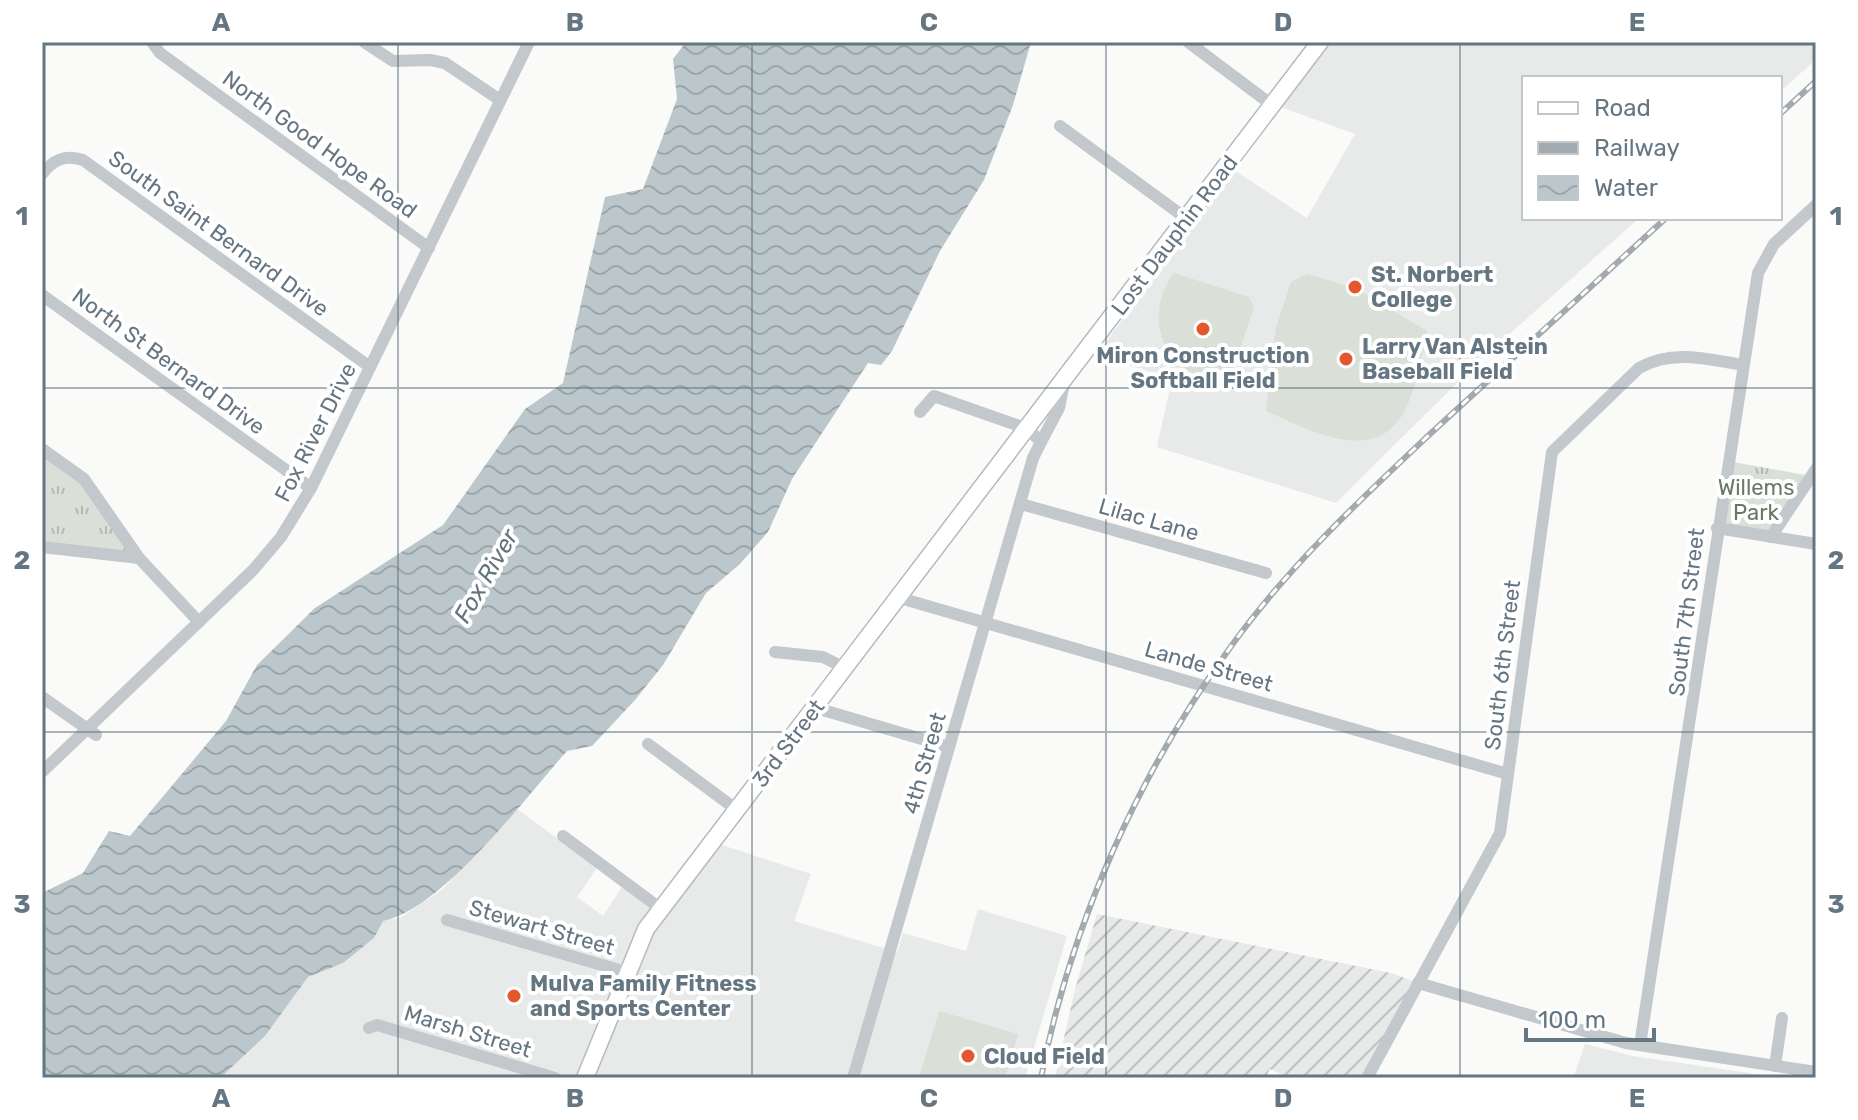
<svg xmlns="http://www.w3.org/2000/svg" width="1858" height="1120" font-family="Rubik,sans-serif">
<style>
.built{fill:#e8e9e9}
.industrial{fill:url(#industrial-furrows)}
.grass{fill:url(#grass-tufts)}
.garden{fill:#dadfd7}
.water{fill:url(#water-waves)}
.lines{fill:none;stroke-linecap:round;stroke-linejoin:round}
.major-casing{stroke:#b5babe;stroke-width:19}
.minor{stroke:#c3c8cc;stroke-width:12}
.major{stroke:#fff;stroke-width:16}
.rail-casing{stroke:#a2aab0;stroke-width:6}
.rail{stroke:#fff;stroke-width:3;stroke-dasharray:9;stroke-linecap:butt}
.grid{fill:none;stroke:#657683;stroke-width:2;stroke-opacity:0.55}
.poi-dot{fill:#e4572e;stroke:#fff;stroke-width:3}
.labels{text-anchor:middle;stroke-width:8;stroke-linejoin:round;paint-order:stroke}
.street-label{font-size:22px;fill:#657683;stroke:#fff}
.poi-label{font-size:22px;font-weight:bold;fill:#657683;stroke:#fff;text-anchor:start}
.park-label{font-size:22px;fill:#687a64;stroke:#fff}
.water-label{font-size:24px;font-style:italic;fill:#60757c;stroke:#fff}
.neatline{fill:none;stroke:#657683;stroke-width:3}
.grid-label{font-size:26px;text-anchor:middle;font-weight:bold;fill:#657683}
</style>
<defs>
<pattern id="industrial-furrows" width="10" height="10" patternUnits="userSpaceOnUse" patternTransform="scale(2)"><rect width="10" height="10" fill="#e8e9e9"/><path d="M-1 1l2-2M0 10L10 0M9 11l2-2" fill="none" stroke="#c0c1c2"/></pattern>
<pattern id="grass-tufts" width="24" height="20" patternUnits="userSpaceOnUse" patternTransform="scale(2)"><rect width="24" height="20" fill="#dadfd7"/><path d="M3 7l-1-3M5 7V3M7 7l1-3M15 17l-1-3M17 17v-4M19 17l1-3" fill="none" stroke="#b4b9b4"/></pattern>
<pattern id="water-waves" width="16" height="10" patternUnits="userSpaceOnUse" patternTransform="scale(2)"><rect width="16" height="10" fill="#bbc7cb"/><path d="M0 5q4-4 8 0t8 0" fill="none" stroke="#9ca6aa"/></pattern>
</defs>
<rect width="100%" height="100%" fill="#fafaf8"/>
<g class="built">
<path d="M1330 42H1816V59L1780 92V78H1524V218H1639L1474 366 1336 503 1157 447 1172 379 1096 355 1234 170 1307 218 1355 134 1281 107Z"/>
<path d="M516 808 597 868 577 897 603 916 622 887 663 916 719 844 811 874 794 921 897 952 903 933 966 951 978 909 1067 936 1025 1078H220L265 1036 308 977 343 963 374 938 383 920 400 918 443 889Z"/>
<path d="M1585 1044 1633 1056 1783 1078H1573Z"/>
</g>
<path class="industrial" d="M1097 914 1391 973 1418 983 1366 1078H1290L1270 1069 1265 1078H1055L1075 989Z"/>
<g class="grass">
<path d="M42 449 84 479 139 558 42 547Z"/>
<path d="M1728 461 1811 476 1771 537 1717 528Z"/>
</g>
<g class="garden">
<path d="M1174 273 1249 297 1254 307 1229 382C1169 382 1138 321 1174 273Z"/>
<path d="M1307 274 1355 288 1427 331C1421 357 1417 386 1405 410 1376 468 1307 429 1266 411L1276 327 1291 282Z"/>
<path d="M939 1011 1018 1034 1005 1078H919Z"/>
</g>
<path class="water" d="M686 42H1031L1013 105 984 180 940 251 892 351 881 365 868 363 792 479 768 532 740 564 706 593 663 665 635 700 592 746 567 751C525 798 443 909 383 921L374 938 343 963 308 977 265 1036 220 1078H42V893L83 873 109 831 130 836 226 721 257 665 315 608 443 525 525 409 563 383 605 197 643 189 677 99 673 59Z"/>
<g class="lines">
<defs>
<path id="major" d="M585 1078 646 929 1320 42"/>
</defs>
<use href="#major" class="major-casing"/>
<g class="minor">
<path d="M152 42 160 53 429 248"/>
<path d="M364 42 393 61 430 60 445 63 500 100"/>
<path d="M1188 42 1272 105"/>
<path d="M1060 126 1187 219"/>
<path d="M42 174C53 160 65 154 83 160L370 367"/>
<path d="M42 295 311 488"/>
<path d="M1041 442 1059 408 1064 383"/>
<path d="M42 449 84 479 139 558 42 547"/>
<path d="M1021 504 1266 573"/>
<path d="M1717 528 1816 544"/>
<path d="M1771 537 1816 469"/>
<path d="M139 558 199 622"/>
<path d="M900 598 1508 774"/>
<path d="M775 652 823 657 845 668"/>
<path d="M42 697 96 735"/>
<path d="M816 708 949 747"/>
<path d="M648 744 737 810"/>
<path d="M42 772 254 569 281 537 311 488 529 42"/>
<path d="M563 836 661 909"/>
<path d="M447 920 626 972"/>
<path d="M1418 983 1626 1043 1816 1072"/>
<path d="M369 1028 377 1025 555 1078"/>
<path d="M1640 1045 1758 273 1774 244 1816 205"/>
<path d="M1775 1066 1782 1018"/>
<path d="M853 1078 1033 458 1041 442 1028 429 934 396 920 412"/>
<path d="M1367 1078 1500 833 1552 452 1639 368C1673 349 1706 359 1743 365"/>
</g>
<use href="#major" class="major"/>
<defs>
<g id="rail">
<path d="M1780 114 1816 81"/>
<path d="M1041 1078C1071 923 1139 772 1232 645 1289 566 1360 500 1430 434 1508 362 1587 290 1666 218"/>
</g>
</defs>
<use href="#rail" class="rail-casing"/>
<use href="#rail" class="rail"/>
</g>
<path class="grid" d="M398 42V1078M752 42V1078M1106 42V1078M1460 42V1078M42 388H1816M42 732H1816"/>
<g class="poi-dot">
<circle cx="1355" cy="287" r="8"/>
<circle cx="1203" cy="329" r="8"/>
<circle cx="1346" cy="359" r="8"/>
<circle cx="514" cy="996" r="8"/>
<circle cx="968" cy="1056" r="8"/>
</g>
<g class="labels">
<g class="street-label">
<text transform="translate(320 144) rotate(36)" y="8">North Good Hope Road</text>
<text transform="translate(219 233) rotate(36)" y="8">South Saint Bernard Drive</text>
<text transform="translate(1174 235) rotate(-53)" y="8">Lost Dauphin Road</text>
<text transform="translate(169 361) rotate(36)" y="8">North St Bernard Drive</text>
<text transform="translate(315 432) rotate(-63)" y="8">Fox River Drive</text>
<text transform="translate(1149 519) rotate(16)" y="8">Lilac Lane</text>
<text transform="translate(1686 612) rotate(-83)" y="8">South 7th Street</text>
<text transform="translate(1502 665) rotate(-83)" y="8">South 6th Street</text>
<text transform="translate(1209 666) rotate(16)" y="8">Lande Street</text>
<text transform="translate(788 743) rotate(-53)" y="8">3rd Street</text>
<text transform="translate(924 763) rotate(-74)" y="8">4th Street</text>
<text transform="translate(542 927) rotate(16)" y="8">Stewart Street</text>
<text transform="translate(468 1031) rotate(17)" y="8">Marsh Street</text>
</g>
<g class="poi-label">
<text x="1371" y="282">St. Norbert<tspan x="1371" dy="25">College</tspan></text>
<text x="1362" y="354">Larry Van Alstein<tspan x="1362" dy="25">Baseball Field</tspan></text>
<text x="1203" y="363" text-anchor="middle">Miron Construction<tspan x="1203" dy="25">Softball Field</tspan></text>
<text x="530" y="991">Mulva Family Fitness<tspan x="530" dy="25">and Sports Center</tspan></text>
<text x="984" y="1064">Cloud Field</text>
</g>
<g class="park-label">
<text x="1756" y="495">Willems<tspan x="1756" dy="25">Park</tspan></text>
</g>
<g class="water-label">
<text transform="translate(486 576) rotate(-60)" y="8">Fox River</text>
</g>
</g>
<rect width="1858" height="1120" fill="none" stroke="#ffffff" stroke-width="88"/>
<rect x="1522" y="76" width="260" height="144" fill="#ffffff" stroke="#c1c8cd" stroke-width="2"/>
<rect x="1538" y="102" width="40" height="12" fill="#ffffff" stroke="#c1c8cd" stroke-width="2"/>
<text x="1594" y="116" font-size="24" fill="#657683">Road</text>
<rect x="1538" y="142" width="40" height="12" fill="#a2aab0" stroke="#c1c8cd" stroke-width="2"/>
<text x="1594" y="156" font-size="24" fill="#657683">Railway</text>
<rect x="1538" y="176" width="40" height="24" fill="url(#water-waves)" stroke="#c1c8cd" stroke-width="2"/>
<text x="1594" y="196" font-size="24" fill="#657683">Water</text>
<path d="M1526 1028v12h128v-12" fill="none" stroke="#657683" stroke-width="4"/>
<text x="1538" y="1028" font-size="24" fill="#657683" stroke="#ffffff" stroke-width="6" paint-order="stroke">100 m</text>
<rect x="44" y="44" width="1770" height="1032" class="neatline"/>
<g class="grid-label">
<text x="221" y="31">A</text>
<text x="575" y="31">B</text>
<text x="929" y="31">C</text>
<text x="1283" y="31">D</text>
<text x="1637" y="31">E</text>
<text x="22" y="225">1</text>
<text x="1836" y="225">1</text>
<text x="22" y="569">2</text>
<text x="1836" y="569">2</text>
<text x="22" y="913">3</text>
<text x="1836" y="913">3</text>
<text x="221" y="1107">A</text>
<text x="575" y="1107">B</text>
<text x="929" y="1107">C</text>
<text x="1283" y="1107">D</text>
<text x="1637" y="1107">E</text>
</g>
</svg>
